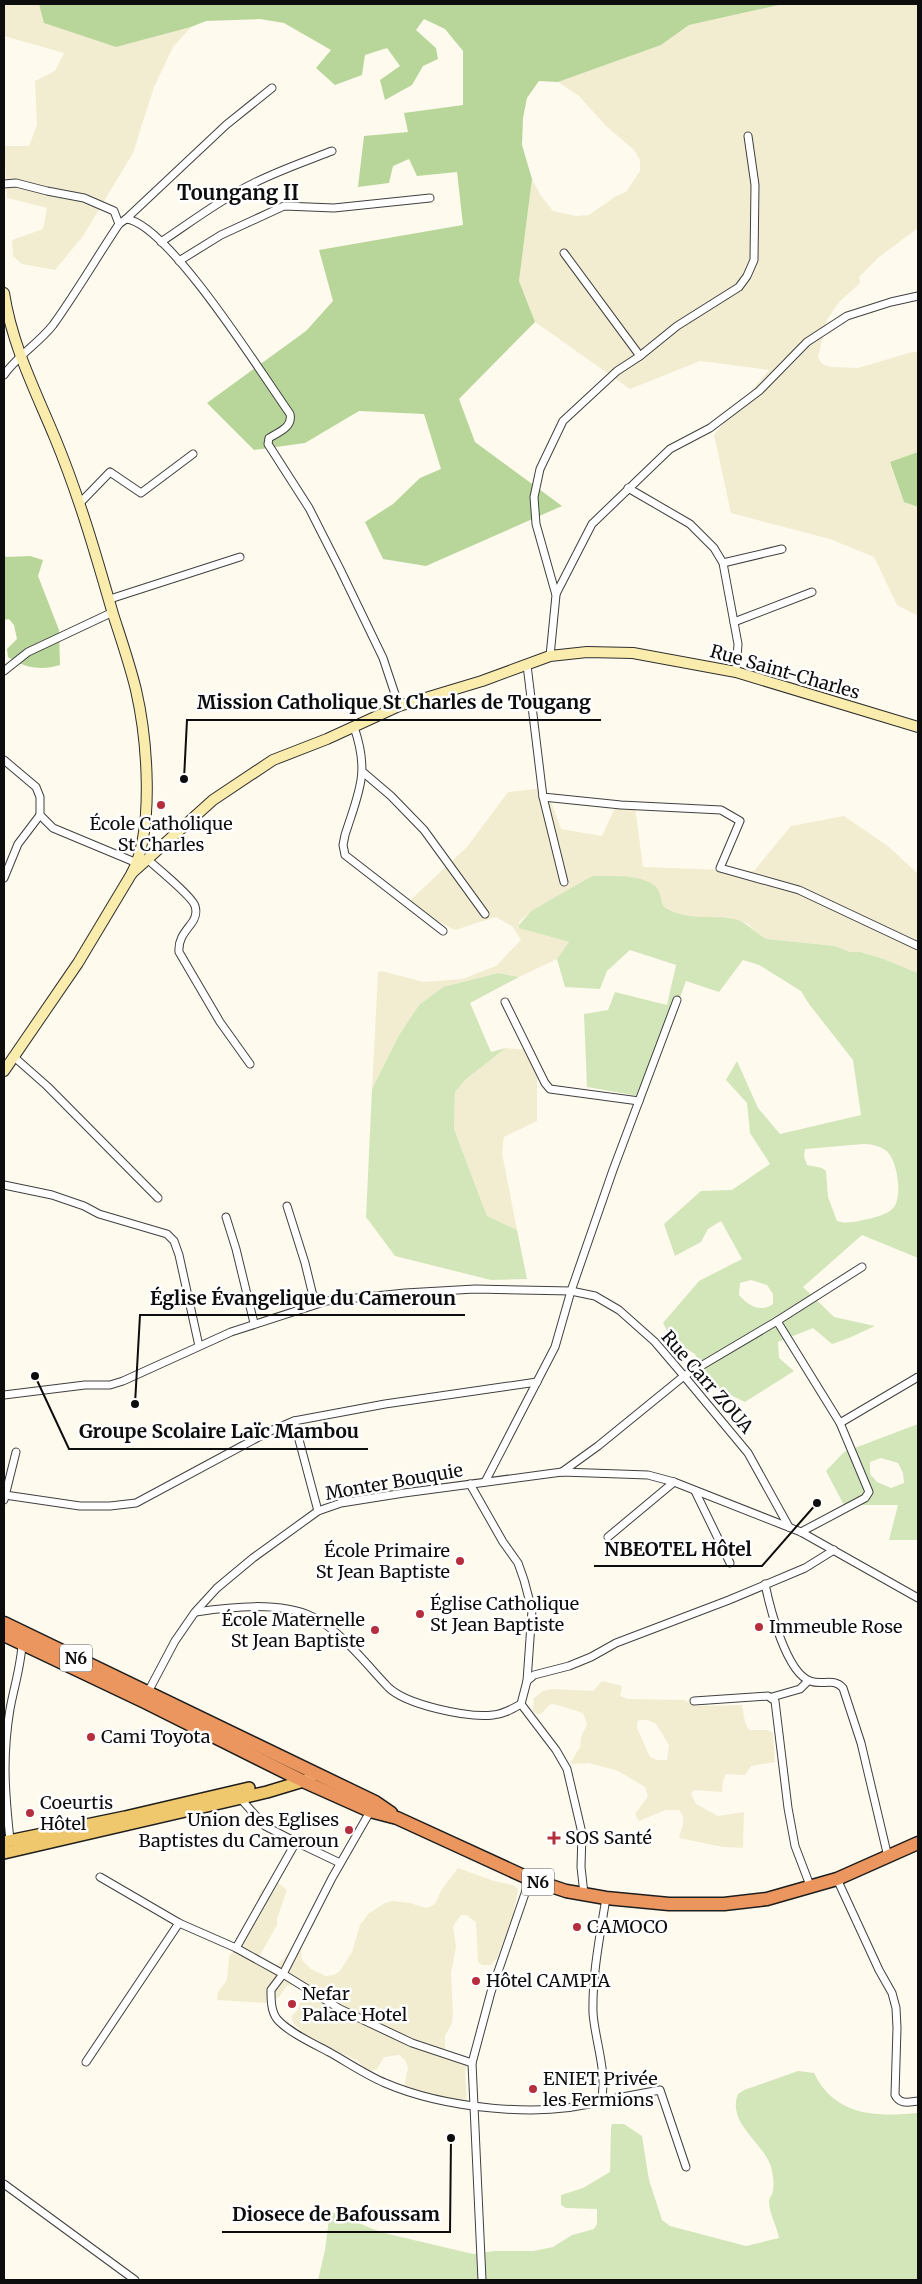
<svg xmlns="http://www.w3.org/2000/svg" width="922" height="2284" font-family="Merriweather,serif">
<style>
.farmland{fill:#f2edd0;fill-rule:evenodd}
.green{fill:#d3e6ba;fill-rule:evenodd}
.forest{fill:#b9d69a}
.lines{fill:none;stroke-linecap:round;stroke-linejoin:round}
.street-casing{stroke:#404040;stroke-width:9}
.secondary-casing{stroke:#2f2f2f;stroke-width:12}
.primary-casing{stroke:#1e1e1e;stroke-width:14}
.highway-casing{stroke:#1e1e1e;stroke-width:15}
.street{stroke:#fff;stroke-width:7}
.secondary{stroke:#faecad;stroke-width:10}
.primary{stroke:#efc76d;stroke-width:11}
.highway{stroke:#eb965f;stroke-width:12}
.poi-dot{fill:#b42e3d;stroke:#fff;stroke-width:2}
.labels{text-anchor:middle;stroke-width:5;stroke-linejoin:round;paint-order:stroke}
.shield{fill:#fff;stroke:#565656;stroke-width:1}
.shield-label{font-size:16px;font-weight:bold;fill:#0d0d0d}
.street-label{font-size:18px;fill:#0d0d0d;stroke:#fff}
.poi-label{font-size:18px;fill:#0d0d0d;stroke:#fff;text-anchor:start}
.quarter-label{font-size:20px;font-weight:bold;fill:#0d0d0d;stroke:#fff}
.leader{fill:none;stroke:#0d0d0d;stroke-width:2}
.callout-dot{fill:#0d0d0d;stroke:#fff;stroke-width:2}
.callout-label{font-size:19px;text-anchor:middle;font-weight:bold;fill:#0d0d0d;stroke:#fff;stroke-width:5;stroke-linejoin:round;paint-order:stroke}
</style>
<rect width="100%" height="100%" fill="#fefaee"/>
<g class="farmland">
<path d="M4 4H39L45 23 116 47 191 27 173 47 154 87 133 153 83 236 55 270 22 264 13 256 12 240 43 229 47 208 7 198 4 146H29L37 125 35 81 55 71 64 53 4 36Z"/>
<path d="M783 4H918V228L879 257 859 277 860 283 839 302 827 320 818 357 822 364 831 367 858 368 912 352H918V452L890 463 904 502 918 507V616L897 605 874 557 830 539 731 513 714 435 769 370 700 361 630 389 535 322 519 281 532 179 541 196 553 211 576 216 589 215 616 196 626 192 640 171V160L634 150 606 126 579 96 558 82 661 45 689 25Z"/>
<path d="M546 788 561 829 602 836 616 806 635 807 643 867 754 871 791 826 844 816 889 847 918 874V973L881 958 860 952H850L835 946 767 939 759 935 748 924 733 919 701 918 681 915 664 907 659 892 654 885 644 881 592 876 531 911 519 922 520 928 569 942 557 959 519 977 498 973 443 987 419 1005 399 1035 372 1089 378 972 382 971 424 982 462 979 496 966 521 940 512 926 496 917 455 930 405 905 467 847 508 792Z"/>
<path d="M506 1048 534 1050 537 1057V1121L504 1137 502 1153 517 1230 487 1216 454 1129 455 1092 466 1079Z"/>
<path d="M602 1681 622 1686 620 1696 628 1699 684 1700 696 1706 742 1705 745 1722 749 1730H768L773 1733 775 1762 751 1766 745 1775 726 1774 723 1781 722 1792 694 1790 691 1794 696 1804 718 1816 744 1812 743 1848 723 1847 679 1838 683 1824V1816L679 1810H666L639 1821 635 1814 648 1796 645 1787 618 1771 589 1763 573 1764 571 1762 580 1747 581 1737 587 1724 583 1713 554 1704 549 1705 541 1714H536L533 1711 534 1698 543 1691 551 1689 593 1691ZM639 1720H648L656 1724 669 1745 667 1760H657L650 1757 637 1728V1722Z"/>
<path d="M458 1868 494 1881 513 1885 518 1889 511 1926 509 1927 497 1958 491 1965H482L478 1962 476 1922 466 1915H461L453 1926 456 1947 451 1973 453 2013 452 2023 445 2036V2053L467 2063 465 2072 467 2102 433 2096 404 2086 408 2068 405 2060 399 2055 384 2057 377 2069 368 2072 358 2061 308 2038 294 2024 291 2016 297 2011 303 1996 301 1990 295 1984 287 1986 279 1997 265 2003 217 2000 218 1992 227 1980 229 1957 253 1926 259 1894 268 1883 276 1881 287 1890 277 1919V1925L259 1957 258 1963 262 1968 276 1966 294 1948H298L301 1950 302 1960 311 1969 326 1976 334 1975 340 1971 352 1952 360 1925 369 1913 385 1903 393 1901 410 1903 426 1908 435 1904 442 1889Z"/>
</g>
<g class="green">
<path d="M592 876C609 876 642 874 655 886 661 891 661 901 664 907 689 922 708 914 734 919 748 922 754 933 767 939L835 946 850 952H860L881 958 918 973V1258L862 1235 803 1287 834 1317 875 1326 849 1338 832 1344 813 1328 778 1342 779 1358 794 1371 745 1402 710 1385 695 1354 672 1340 663 1323 699 1281 742 1259 721 1221 708 1229 701 1242 675 1256 664 1224 701 1191 732 1190 770 1164 750 1133 747 1103 726 1080 737 1061 758 1108 780 1134 861 1115 853 1060 809 1004 801 991 759 965 743 960 719 992 686 981 644 1097 587 1087 584 1014 608 1010 615 992 667 1005 676 965 630 950 607 971 600 989 565 987 557 959 569 942 519 928V925L531 911ZM863 1144C870 1144 878 1145 885 1150 897 1157 903 1195 894 1207 888 1215 873 1218 863 1220 854 1222 846 1224 837 1221L828 1197 826 1171 822 1168 807 1165 804 1156 805 1149ZM751 1280 767 1285 773 1294V1304C760 1313 749 1306 739 1295L740 1283Z"/>
<path d="M498 973 519 977 470 1003 491 1052 506 1048 466 1079 455 1092 454 1129 487 1216 517 1230 527 1279 491 1280 395 1256 366 1217 372 1089 399 1035 419 1005 443 987Z"/>
<path d="M918 1424V1540H889L898 1505H844L826 1471 844 1452ZM881 1458 898 1463 903 1473 904 1483 891 1488 877 1482 870 1474V1462Z"/>
<path d="M798 2071 814 2073C835 2116 875 2117 918 2113V2280H318L325 2250 330 2211 380 2232 473 2254 495 2251H533L553 2247 572 2235 594 2229 597 2224V2209L566 2208 561 2205V2195L583 2188 610 2172 611 2128 612 2124H624L642 2136 649 2180 662 2220 670 2226 746 2246 779 2238C777 2227 769 2213 769 2201 769 2199 771 2196 772 2194 775 2185 773 2172 770 2164 760 2140 727 2122 738 2094L744 2090Z"/>
</g>
<g class="forest">
<path d="M39 4H783L689 25 661 45 558 82 539 81 527 98 523 118 522 145 532 179 519 281 535 322 459 399 475 442 562 506 426 566 383 559 365 522 393 504 420 478 441 469 424 414 359 411 305 443 254 450 207 403 306 331 333 301 319 250 463 225 457 172 417 176 409 159 393 166 389 183 358 187 364 136 408 132 404 113 463 105V51L445 29 424 19 416 30 436 48 438 59 423 66 412 85 385 100 380 80 400 66 387 48 365 55 362 75 335 85 316 68 331 50 284 23 260 19 206 21 191 27 116 47 44 23Z"/>
<path d="M918 452V507L904 502 890 462Z"/>
<path d="M4 554 6 557 30 556 43 560 38 576 59 630 60 665C41 671 25 668 8 657L7 649 17 639 14 625 9 619 4 620Z"/>
</g>
<g class="lines">
<defs>
<g id="street">
<path d="M4 184 16 183 47 191 84 198 114 211 119 224"/>
<path d="M126 219 226 125 272 88"/>
<path d="M161 242C191 222 221 199 254 183 280 170 306 161 332 151"/>
<path d="M564 253 640 356"/>
<path d="M179 261 221 235 284 206 334 208 430 198"/>
<path d="M4 375C16 357 39 343 53 325 76 293 97 257 119 224L126 219C168 223 263 376 290 414 293 427 279 432 269 438L268 444 309 508 340 569 383 658 399 706"/>
<path d="M628 488 690 524 714 548 723 563 738 644 736 672"/>
<path d="M80 503 110 472 141 493 193 454"/>
<path d="M723 563 782 549"/>
<path d="M556 594 592 524 670 449 710 428 759 391 807 342 847 316 891 302 918 296"/>
<path d="M110 599 240 557"/>
<path d="M734 622 812 592"/>
<path d="M550 656 556 595 536 524 534 497 540 469 563 421 617 371 640 356 677 326 739 287 747 276 754 260 755 185 748 136"/>
<path d="M527 665 543 797 621 805 721 810 740 821 720 868 799 890 918 946"/>
<path d="M4 671 28 652 113 612"/>
<path d="M354 727C370 773 359 791 345 835L343 845 345 855 443 931"/>
<path d="M4 760 36 787 40 797V815L53 828 137 863"/>
<path d="M364 773 391 796 424 830 485 914"/>
<path d="M543 797 564 882"/>
<path d="M147 859C156 867 193 897 195 906 197 912 195 919 191 924 184 933 178 940 179 952L220 1022 250 1064"/>
<path d="M4 878 18 844 40 815"/>
<path d="M505 1002 545 1083 550 1089 639 1101"/>
<path d="M13 1056 47 1086 158 1198"/>
<path d="M4 1185 52 1195 84 1206 99 1214 167 1234 174 1241 179 1255 199 1346"/>
<path d="M287 1206 305 1263 315 1304"/>
<path d="M226 1217 236 1249 254 1323"/>
<path d="M777 1321 840 1423 918 1377"/>
<path d="M4 1395 85 1385H110L123 1381 231 1332 327 1301 405 1293 475 1289 571 1291 595 1296 619 1310 655 1342 684 1376 748 1453 789 1527"/>
<path d="M294 1421 385 1404 537 1382"/>
<path d="M562 1472 598 1446 684 1376 777 1321 862 1267"/>
<path d="M485 1482 555 1347 571 1291 613 1170 677 1000"/>
<path d="M470 1484 503 1542 518 1563 524 1580 532 1610 527 1681"/>
<path d="M695 1491 730 1563"/>
<path d="M5 1495 80 1506H110L136 1503 268 1432 294 1421 318 1511"/>
<path d="M4 1500 16 1452"/>
<path d="M801 1532 865 1498 869 1492 840 1423"/>
<path d="M608 1537 674 1482"/>
<path d="M765 1584C770 1608 786 1672 810 1681 823 1686 833 1677 843 1688L861 1743 888 1857"/>
<path d="M196 1612C230 1607 280 1601 313 1617 340 1630 367 1665 388 1687 406 1705 468 1718 493 1715 504 1714 512 1709 521 1704L527 1681 534 1675 569 1666 591 1657 616 1643 729 1600 805 1568 834 1550"/>
<path d="M148 1692 175 1641 195 1612 217 1588 253 1558 318 1511 341 1503 404 1493 562 1472 648 1475 674 1482 801 1532 918 1598"/>
<path d="M772 1697 800 1689 808 1681"/>
<path d="M694 1701 768 1696 775 1701 788 1808 795 1846 811 1888"/>
<path d="M521 1704 556 1750 567 1769 582 1833 581 1867 584 1894"/>
<path d="M240 1798 265 1826 296 1842"/>
<path d="M371 1810 332 1878 283 1974 271 1990C271 2000 271 2011 277 2019 288 2032 314 2044 329 2052 347 2062 366 2075 385 2083 443 2108 541 2119 601 2101 608 2073 595 2041 593 2013 592 1975 600 1936 606 1898"/>
<path d="M10 1840C5 1793 2 1757 10 1709 14 1687 21 1666 22 1644"/>
<path d="M100 1877 179 1923 236 1948 283 1974 340 2009 412 2043 472 2063"/>
<path d="M837 1879 879 1970 892 1993 896 2008 897 2028 895 2095C900 2105 909 2102 918 2101"/>
<path d="M236 1948 296 1842 340 1863"/>
<path d="M86 2062 179 1923"/>
<path d="M601 2101 660 2090 686 2167"/>
<path d="M4 2184 135 2280"/>
<path d="M482 2280 472 2063 491 1992 530 1879"/>
</g>
<g id="secondary">
<path d="M4 293C12 345 35 390 55 438 79 496 96 555 113 614 121 639 130 665 136 690 147 738 155 829 132 873L78 963 4 1071"/>
<path d="M132 873 213 800 273 760 327 739 399 706 482 681 550 656 587 652 633 653 736 672 918 727"/>
</g>
<g id="primary">
<path d="M4 1842 125 1817 249 1788"/>
<path d="M4 1853 267 1792 310 1779"/>
</g>
<g id="highway">
<path d="M4 1623 375 1802 391 1813"/>
<path d="M4 1635 145 1702 305 1782 370 1811 397 1818 530 1879 566 1891 606 1898 669 1904H724L767 1899 837 1879 918 1843"/>
</g>
</defs>
<use href="#street" class="street-casing"/>
<use href="#secondary" class="secondary-casing"/>
<use href="#primary" class="primary-casing"/>
<use href="#highway" class="highway-casing"/>
<use href="#street" class="street"/>
<use href="#secondary" class="secondary"/>
<use href="#primary" class="primary"/>
<use href="#highway" class="highway"/>
</g>
<g class="poi-dot">
<circle cx="161" cy="805" r="5"/>
<circle cx="460" cy="1561" r="5"/>
<circle cx="420" cy="1614" r="5"/>
<circle cx="759" cy="1627" r="5"/>
<circle cx="375" cy="1630" r="5"/>
<circle cx="91" cy="1737" r="5"/>
<circle cx="30" cy="1813" r="5"/>
<circle cx="349" cy="1830" r="5"/>
<path d="M551.5 1830.5h5v5h5v5h-5v5h-5v-5h-5v-5h5z"/>
<circle cx="577" cy="1927" r="5"/>
<circle cx="476" cy="1981" r="5"/>
<circle cx="292" cy="2004" r="5"/>
<circle cx="533" cy="2089" r="5"/>
</g>
<g class="labels">
<g class="shield">
<rect x="60" y="1644.5" width="32" height="27" rx="4"/>
<rect x="522" y="1868.5" width="32" height="27" rx="4"/>
</g>
<g class="shield-label">
<text x="76" y="1664">N6</text>
<text x="538" y="1888">N6</text>
</g>
<g class="street-label">
<text transform="translate(785 672) rotate(16)" y="6">Rue Saint-Charles</text>
<text transform="translate(707 1382) rotate(49)" y="6">Rue Carr ZOUA</text>
<text transform="translate(394 1482) rotate(-10)" y="6">Monter Bouquie</text>
</g>
<g class="poi-label">
<text x="161" y="830" text-anchor="middle">École Catholique<tspan x="161" dy="21">St Charles</tspan></text>
<text x="450" y="1557" text-anchor="end">École Primaire<tspan x="450" dy="21">St Jean Baptiste</tspan></text>
<text x="430" y="1610">Église Catholique<tspan x="430" dy="21">St Jean Baptiste</tspan></text>
<text x="365" y="1626" text-anchor="end">École Maternelle<tspan x="365" dy="21">St Jean Baptiste</tspan></text>
<text x="769" y="1633">Immeuble Rose</text>
<text x="101" y="1743">Cami Toyota</text>
<text x="40" y="1809">Coeurtis<tspan x="40" dy="21">Hôtel</tspan></text>
<text x="339" y="1826" text-anchor="end">Union des Eglises<tspan x="339" dy="21">Baptistes du Cameroun</tspan></text>
<text x="565" y="1844">SOS Santé</text>
<text x="587" y="1933">CAMOCO</text>
<text x="486" y="1987">Hôtel CAMPIA</text>
<text x="302" y="2000">Nefar<tspan x="302" dy="21">Palace Hotel</tspan></text>
<text x="543" y="2085">ENIET Privée<tspan x="543" dy="21">les Fermions</tspan></text>
</g>
<g class="quarter-label">
<text x="238" y="200">Toungang II</text>
</g>
</g>
<path class="leader" d="M184 779L187 720H601M135 1404L140 1315H465M35 1376L69 1449H368M817 1503L762 1566H594M451 2138L450 2232H222"/>
<g class="callout-dot">
<circle cx="184" cy="779" r="5"/>
<circle cx="135" cy="1404" r="5"/>
<circle cx="35" cy="1376" r="5"/>
<circle cx="817" cy="1503" r="5"/>
<circle cx="451" cy="2138" r="5"/>
</g>
<g class="callout-label">
<text x="394" y="709">Mission Catholique St Charles de Tougang</text>
<text x="303" y="1305">Église Évangelique du Cameroun</text>
<text x="219" y="1438">Groupe Scolaire Laïc Mambou</text>
<text x="678" y="1556">NBEOTEL Hôtel</text>
<text x="336" y="2221">Diosece de Bafoussam</text>
</g>
<rect width="922" height="2284" fill="none" stroke="#0d0d0d" stroke-width="10"/>
</svg>
